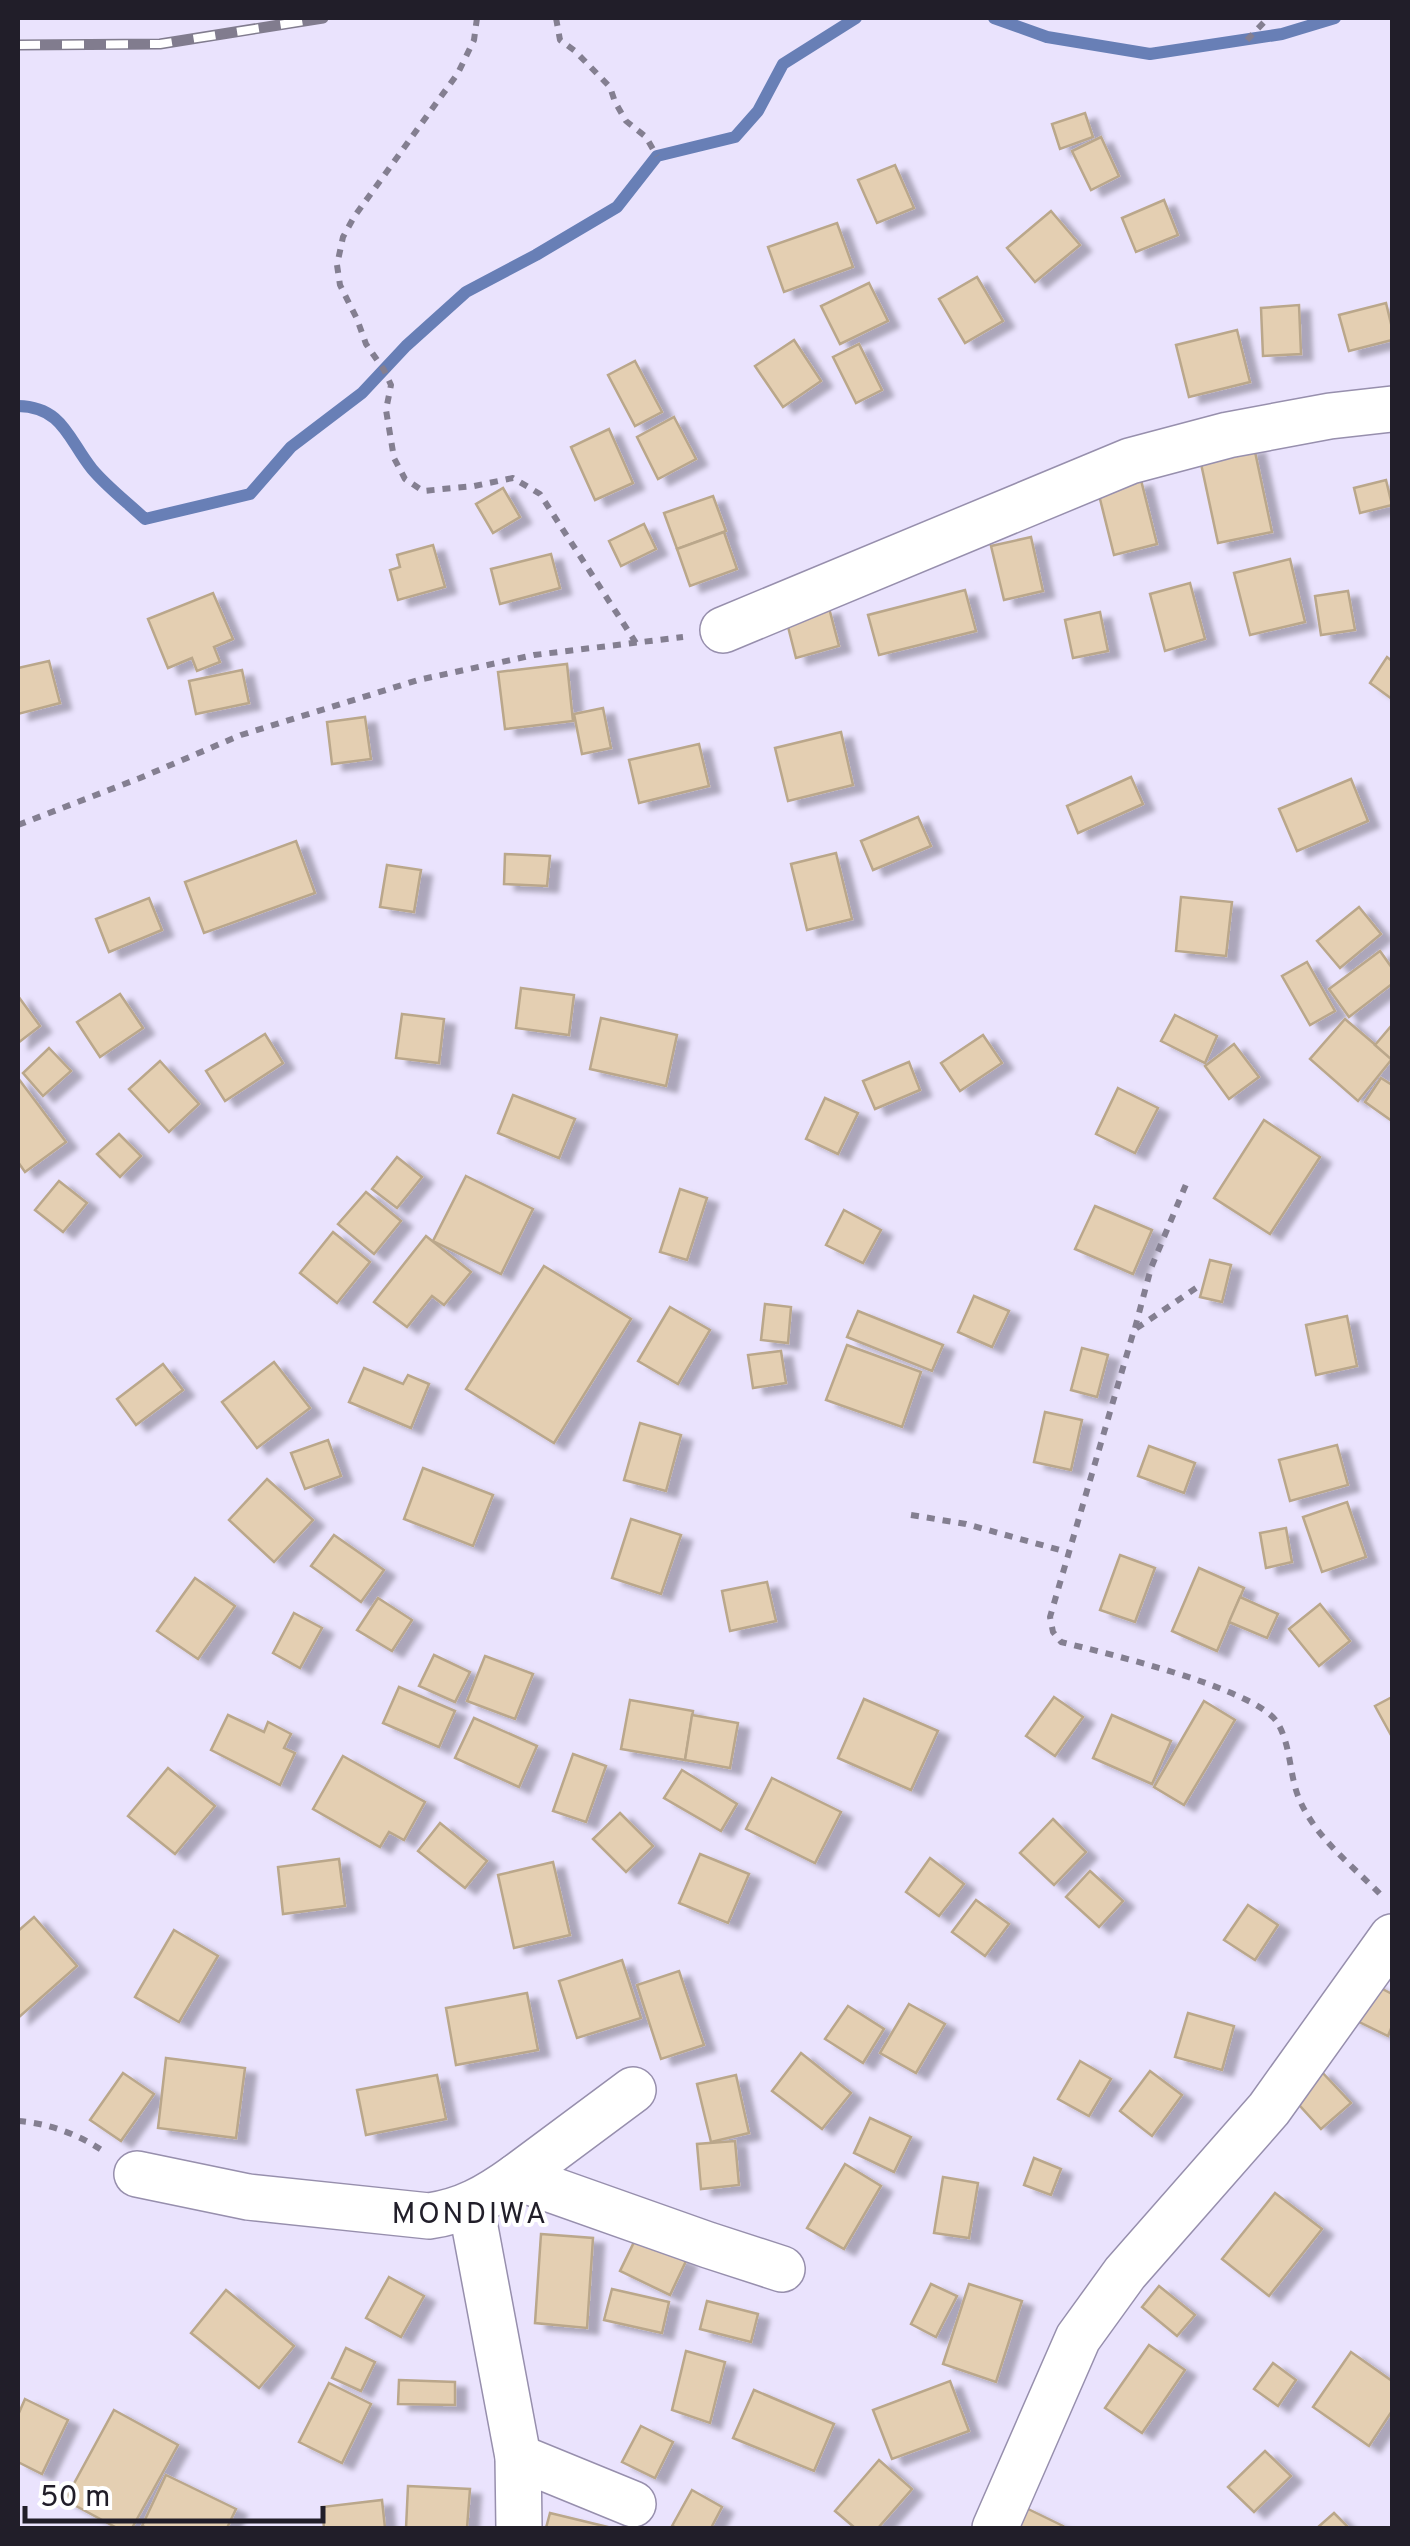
<svg xmlns="http://www.w3.org/2000/svg" width="1410" height="2546" font-family="Overpass,sans-serif">
<style>
.lines{fill:none;stroke-linecap:round;stroke-linejoin:round}
.stream{stroke:#687fb6;stroke-width:12}
.building{fill:#e4cfb2;stroke:#baa78b;stroke-width:2.5;filter:url(#shadow)}
.street-casing{stroke:#978fad;stroke-width:48}
.path{stroke:#847f91;stroke-width:6;stroke-dasharray:8 8;stroke-linecap:butt}
.street{stroke:#fff;stroke-width:45}
.rail-casing{stroke:#817c8e;stroke-width:11}
.rail{stroke:#fff;stroke-width:8;stroke-dasharray:22;stroke-linecap:butt}
.labels{text-anchor:middle;stroke-width:8;stroke-linejoin:round;paint-order:stroke}
.quarter-label{font-size:30px;letter-spacing:2.5px;fill:#211e29;stroke:#fff}
</style>
<defs>
<filter id="shadow"><feDropShadow dx="11" dy="6" stdDeviation="2.5" flood-color="#0004"/></filter>
</defs>
<rect width="100%" height="100%" fill="#eae3fd"/>
<g class="lines">
<g class="stream">
<path d="M994 18 1047 37 1150 54 1282 34 1335 18"/>
<path d="M18 406C63 407 68 439 92 469 107 487 128 503 145 519L250 494 291 447 362 393 406 346 466 292 536 255 617 207 657 156 735 137 758 111 783 64 856 18"/>
</g>
</g>
<g class="building">
<path d="M1085 113 1093 137 1060 149 1052 124Z"/>
<path d="M1101 137 1119 176 1091 190 1072 151Z"/>
<path d="M895 165 914 208 877 223 858 180Z"/>
<path d="M1164 200 1178 235 1136 252 1122 218Z"/>
<path d="M1051 211 1080 245 1035 282 1007 248Z"/>
<path d="M837 223 853 267 784 292 768 247Z"/>
<path d="M977 277 1003 321 965 343 939 299Z"/>
<path d="M869 283 888 321 840 344 821 306Z"/>
<path d="M1386 303 1392 328V340L1349 351 1339 315Z"/>
<path d="M1299 305 1301 354 1263 356 1261 308Z"/>
<path d="M1237 330 1250 382 1189 397 1176 345Z"/>
<path d="M794 340 821 381 783 407 755 366Z"/>
<path d="M859 344 882 390 856 403 833 357Z"/>
<path d="M635 361 662 412 635 426 608 375Z"/>
<path d="M674 417 696 459 658 479 637 437Z"/>
<path d="M609 429 633 483 595 500 571 447Z"/>
<path d="M1254 447 1272 532 1218 543 1200 459Z"/>
<path d="M1141 480 1157 544 1114 555 1098 491Z"/>
<path d="M1386 480 1392 505 1360 513 1354 488Z"/>
<path d="M503 488 520 517 493 533 476 504Z"/>
<path d="M713 496 726 531 677 549 664 513Z"/>
<path d="M644 524 656 549 621 566 609 541Z"/>
<path d="M724 532 737 569 690 586 677 549Z"/>
<path d="M1031 537 1043 591 1004 600 991 546Z"/>
<path d="M433 545 445 587 398 600 390 570 400 567 397 555Z"/>
<path d="M551 554 560 588 500 604 491 569Z"/>
<path d="M1290 559 1305 622 1250 635 1234 573Z"/>
<path d="M1190 583 1205 639 1165 651 1150 594Z"/>
<path d="M965 590 976 631 879 655 868 615Z"/>
<path d="M1348 591 1355 630 1321 635 1315 596Z"/>
<path d="M213 593 233 639 214 647 220 662 197 671 192 658 168 668 148 619Z"/>
<path d="M829 608 839 646 796 658 786 619Z"/>
<path d="M1100 612 1108 651 1073 658 1065 620Z"/>
<path d="M1387 657 1392 661V699L1370 683Z"/>
<path d="M49 661 60 703 18 714V668Z"/>
<path d="M567 664 573 721 505 729 498 672Z"/>
<path d="M242 670 249 703 196 714 189 681Z"/>
<path d="M603 708 611 748 582 754 574 714Z"/>
<path d="M365 717 371 759 332 764 327 722Z"/>
<path d="M841 732 853 785 788 801 775 748Z"/>
<path d="M699 744 709 786 639 803 629 760Z"/>
<path d="M1131 777 1143 804 1078 833 1067 806Z"/>
<path d="M1351 779 1368 821 1297 851 1279 809Z"/>
<path d="M918 817 931 846 873 870 861 841Z"/>
<path d="M296 841 315 893 204 933 185 882Z"/>
<path d="M836 853 852 919 807 930 791 864Z"/>
<path d="M505 854 550 856 547 886 504 884Z"/>
<path d="M387 865 421 870 414 912 380 907Z"/>
<path d="M1181 897 1232 902 1226 956 1176 951Z"/>
<path d="M149 898 162 930 109 952 96 919Z"/>
<path d="M1359 907 1381 934 1340 968 1317 941Z"/>
<path d="M1380 951 1392 968V984L1349 1017 1329 989Z"/>
<path d="M1307 962 1335 1011 1310 1025 1282 976Z"/>
<path d="M521 988 574 995 569 1035 516 1028Z"/>
<path d="M120 994 143 1028 100 1057 77 1022Z"/>
<path d="M18 996 40 1026 18 1043Z"/>
<path d="M402 1014 444 1019 439 1063 396 1058Z"/>
<path d="M1175 1015 1217 1036 1205 1063 1161 1041Z"/>
<path d="M601 1018 677 1035 666 1086 590 1069Z"/>
<path d="M1345 1019 1392 1059 1358 1101 1310 1059Z"/>
<path d="M1392 1025V1060L1375 1045Z"/>
<path d="M265 1034 283 1063 225 1101 206 1071Z"/>
<path d="M983 1035 1002 1063 960 1091 941 1063Z"/>
<path d="M1234 1044 1259 1077 1229 1099 1205 1066Z"/>
<path d="M49 1048 71 1071 43 1096 23 1073Z"/>
<path d="M160 1061 199 1104 169 1132 129 1089Z"/>
<path d="M909 1062 920 1090 875 1109 863 1081Z"/>
<path d="M18 1078 66 1142 25 1172 18 1162Z"/>
<path d="M1381 1078 1392 1085V1121L1365 1102Z"/>
<path d="M1118 1088 1158 1108 1135 1153 1096 1134Z"/>
<path d="M513 1095 575 1119 559 1158 498 1133Z"/>
<path d="M825 1098 858 1113 838 1154 806 1139Z"/>
<path d="M1264 1120 1320 1157 1270 1234 1214 1198Z"/>
<path d="M119 1134 141 1156 120 1177 97 1154Z"/>
<path d="M397 1157 422 1177 397 1208 372 1189Z"/>
<path d="M466 1176 533 1209 501 1274 433 1241Z"/>
<path d="M59 1181 87 1203 63 1232 35 1210Z"/>
<path d="M680 1189 707 1198 687 1260 660 1252Z"/>
<path d="M366 1192 401 1221 374 1254 338 1224Z"/>
<path d="M1095 1206 1152 1230 1133 1274 1075 1249Z"/>
<path d="M844 1210 881 1230 863 1263 826 1245Z"/>
<path d="M333 1232 370 1262 337 1303 300 1273Z"/>
<path d="M426 1236 471 1272 444 1305 432 1296 407 1327 374 1302Z"/>
<path d="M1210 1260 1231 1265 1222 1302 1200 1297Z"/>
<path d="M544 1266 631 1319 554 1443 466 1389Z"/>
<path d="M974 1296 1009 1311 992 1347 958 1332Z"/>
<path d="M765 1304 791 1307 788 1343 761 1340Z"/>
<path d="M670 1307 710 1330 678 1384 638 1361Z"/>
<path d="M858 1311 943 1345 932 1371 847 1337Z"/>
<path d="M1347 1316 1357 1366 1316 1375 1306 1325Z"/>
<path d="M847 1345 921 1372 902 1427 826 1400Z"/>
<path d="M1082 1348 1108 1355 1097 1397 1071 1390Z"/>
<path d="M781 1351 786 1383 753 1388 748 1355Z"/>
<path d="M274 1362 310 1408 257 1448 222 1402Z"/>
<path d="M163 1364 183 1390 136 1425 117 1399Z"/>
<path d="M364 1368 403 1384 408 1375 429 1384 411 1428 349 1402Z"/>
<path d="M1045 1412 1082 1420 1071 1470 1034 1462Z"/>
<path d="M640 1423 681 1435 666 1491 624 1480Z"/>
<path d="M328 1440 341 1476 305 1489 291 1453Z"/>
<path d="M1337 1445 1348 1485 1290 1501 1279 1460Z"/>
<path d="M1149 1446 1195 1463 1184 1493 1138 1476Z"/>
<path d="M423 1468 493 1495 473 1546 404 1519Z"/>
<path d="M267 1479 313 1520 274 1562 229 1520Z"/>
<path d="M1347 1502 1366 1557 1322 1572 1303 1517Z"/>
<path d="M631 1519 681 1535 661 1594 612 1578Z"/>
<path d="M1286 1528 1292 1562 1266 1568 1260 1533Z"/>
<path d="M334 1535 384 1570 361 1602 311 1566Z"/>
<path d="M1120 1555 1155 1568 1135 1622 1100 1610Z"/>
<path d="M1199 1568 1244 1588 1217 1651 1172 1631Z"/>
<path d="M195 1578 235 1606 198 1659 157 1631Z"/>
<path d="M767 1582 776 1621 730 1631 722 1591Z"/>
<path d="M1240 1597 1278 1614 1267 1638 1229 1622Z"/>
<path d="M378 1598 412 1620 392 1651 357 1630Z"/>
<path d="M1320 1604 1350 1641 1319 1666 1289 1629Z"/>
<path d="M294 1613 322 1628 300 1668 273 1653Z"/>
<path d="M434 1655 470 1672 455 1702 419 1686Z"/>
<path d="M485 1656 533 1674 515 1719 467 1701Z"/>
<path d="M399 1687 455 1711 439 1747 383 1723Z"/>
<path d="M1054 1697 1083 1717 1055 1756 1026 1736Z"/>
<path d="M1392 1697V1737L1375 1706Z"/>
<path d="M864 1699 938 1731 911 1790 838 1758Z"/>
<path d="M630 1700 693 1711 685 1760 621 1749Z"/>
<path d="M1204 1701 1235 1720 1184 1805 1154 1787Z"/>
<path d="M228 1715 264 1732 268 1722 291 1734 284 1748 295 1753 280 1785 211 1750Z"/>
<path d="M692 1715 738 1723 730 1768 685 1760Z"/>
<path d="M1112 1715 1171 1741 1152 1784 1093 1758Z"/>
<path d="M474 1718 537 1746 519 1787 455 1758Z"/>
<path d="M573 1754 606 1766 586 1822 553 1811Z"/>
<path d="M343 1756 425 1802 404 1840 389 1832 380 1847 313 1809Z"/>
<path d="M168 1768 215 1806 175 1854 128 1816Z"/>
<path d="M682 1770 737 1804 721 1831 664 1798Z"/>
<path d="M772 1778 841 1812 815 1863 746 1829Z"/>
<path d="M620 1813 653 1846 626 1872 593 1839Z"/>
<path d="M1053 1819 1086 1852 1054 1885 1020 1853Z"/>
<path d="M440 1823 487 1861 465 1888 418 1851Z"/>
<path d="M700 1854 749 1874 728 1923 679 1903Z"/>
<path d="M930 1858 964 1884 939 1916 906 1892Z"/>
<path d="M339 1859 345 1906 283 1914 278 1867Z"/>
<path d="M553 1862 570 1935 514 1948 498 1875Z"/>
<path d="M1090 1871 1123 1901 1099 1927 1066 1897Z"/>
<path d="M976 1900 1009 1924 985 1956 952 1932Z"/>
<path d="M1248 1905 1278 1925 1255 1960 1224 1940Z"/>
<path d="M34 1917 77 1966 18 2018V1931Z"/>
<path d="M174 1930 218 1956 179 2022 135 1997Z"/>
<path d="M622 1960 641 2018 577 2038 559 1981Z"/>
<path d="M679 1971 704 2045 661 2059 637 1985Z"/>
<path d="M1367 1981 1392 1994V2026L1388 2036 1349 2017Z"/>
<path d="M527 1993 538 2050 456 2065 446 2008Z"/>
<path d="M909 2004 945 2024 916 2073 880 2053Z"/>
<path d="M848 2006 884 2029 863 2063 825 2039Z"/>
<path d="M1188 2013 1234 2026 1222 2070 1175 2057Z"/>
<path d="M801 2053 851 2093 822 2129 772 2091Z"/>
<path d="M166 2058 245 2068 236 2138 158 2128Z"/>
<path d="M1080 2061 1111 2079 1089 2116 1058 2099Z"/>
<path d="M1320 2070 1351 2103 1321 2129 1291 2096Z"/>
<path d="M1150 2071 1182 2095 1152 2136 1120 2111Z"/>
<path d="M123 2073 154 2094 121 2141 90 2120Z"/>
<path d="M437 2075 446 2119 366 2135 357 2090Z"/>
<path d="M736 2075 749 2133 711 2142 697 2084Z"/>
<path d="M870 2118 911 2137 894 2172 854 2153Z"/>
<path d="M735 2141 739 2185 701 2189 697 2144Z"/>
<path d="M1034 2158 1061 2169 1051 2195 1024 2185Z"/>
<path d="M845 2164 881 2186 844 2249 807 2228Z"/>
<path d="M943 2177 978 2183 969 2238 934 2233Z"/>
<path d="M1275 2193 1322 2229 1269 2296 1222 2259Z"/>
<path d="M541 2234 593 2238 587 2328 535 2323Z"/>
<path d="M636 2238 686 2261 670 2295 620 2271Z"/>
<path d="M389 2277 424 2296 401 2337 366 2318Z"/>
<path d="M931 2284 957 2296 936 2337 911 2324Z"/>
<path d="M969 2284 1022 2301 996 2382 943 2364Z"/>
<path d="M1159 2286 1195 2315 1177 2336 1142 2307Z"/>
<path d="M612 2289 669 2302 662 2333 604 2320Z"/>
<path d="M226 2290 294 2346 259 2388 191 2333Z"/>
<path d="M707 2301 758 2314 751 2342 700 2329Z"/>
<path d="M1149 2345 1185 2370 1142 2433 1105 2408Z"/>
<path d="M346 2348 375 2362 361 2391 332 2378Z"/>
<path d="M686 2351 725 2362 710 2423 672 2410Z"/>
<path d="M1351 2352 1392 2381V2411L1369 2446 1313 2407Z"/>
<path d="M1273 2363 1296 2380 1278 2406 1254 2389Z"/>
<path d="M399 2380 455 2382V2405L398 2404Z"/>
<path d="M950 2381 969 2431 892 2459 873 2410Z"/>
<path d="M329 2383 371 2404 342 2463 299 2442Z"/>
<path d="M754 2390 834 2424 814 2471 733 2438Z"/>
<path d="M25 2399 68 2420 42 2474 18 2462V2415Z"/>
<path d="M114 2410 178 2445 132 2528H117L65 2500Z"/>
<path d="M641 2426 673 2442 655 2478 622 2462Z"/>
<path d="M1265 2451 1291 2476 1254 2512 1228 2487Z"/>
<path d="M879 2460 912 2489 878 2528H855L835 2511Z"/>
<path d="M166 2475 236 2509 227 2528H147L142 2526Z"/>
<path d="M408 2486 470 2489 467 2528H406Z"/>
<path d="M692 2490 722 2507 711 2528H677L672 2526Z"/>
<path d="M382 2500 385 2528H324L322 2507Z"/>
<path d="M1024 2507 1063 2526 1062 2528H1013Z"/>
<path d="M550 2513 612 2528H546Z"/>
<path d="M1334 2513 1349 2528H1317Z"/>
</g>
<g class="lines">
<defs>
<g id="street">
<path d="M723 630 1130 461 1228 435 1330 416 1392 409"/>
<path d="M633 2090 516 2177 708 2245 782 2269"/>
<path d="M137 2174 248 2197 429 2216C464 2211 488 2197 516 2177"/>
<path d="M471 2206 518 2457 519 2528"/>
<path d="M518 2457 633 2504"/>
<path d="M995 2528 1078 2338 1125 2273 1269 2109 1392 1937"/>
</g>
</defs>
<use href="#street" class="street-casing"/>
<g class="path">
<path d="M477 18 474 40 458 73 354 217 343 237 337 265 340 285 357 319 366 344 384 370 391 385 386 410 394 458 405 479 423 491 474 486 513 478 540 494 636 643"/>
<path d="M556 18 560 40 575 51 610 87 615 102 626 121 646 137 657 156"/>
<path d="M1247 40 1268 18"/>
<path d="M18 825 140 778 241 735 418 680 534 655 683 637"/>
<path d="M1196 1288 1134 1330 1050 1617 1053 1632 1061 1642C1105 1653 1254 1688 1277 1722 1291 1745 1289 1772 1298 1796 1314 1837 1352 1865 1382 1896"/>
<path d="M1135 1328 1151 1268 1187 1182"/>
<path d="M911 1515 966 1524 1067 1552"/>
<path d="M18 2121C47 2123 78 2134 103 2151"/>
</g>
<use href="#street" class="street"/>
<defs>
<path id="rail" d="M18 45 160 44 323 18"/>
</defs>
<use href="#rail" class="rail-casing"/>
<use href="#rail" class="rail"/>
</g>
<g class="labels">
<g class="quarter-label">
<text x="470" y="2223">MONDIWA</text>
</g>
</g>
<rect width="1410" height="2546" fill="none" stroke="#211e29" stroke-width="40"/>
<path d="M25 2506v15h298v-15" fill="none" stroke="#211e29" stroke-width="5"/>
<text x="40" y="2506" font-size="30" fill="#211e29" stroke="#ffffff" stroke-width="8" paint-order="stroke">50 m</text>
</svg>
